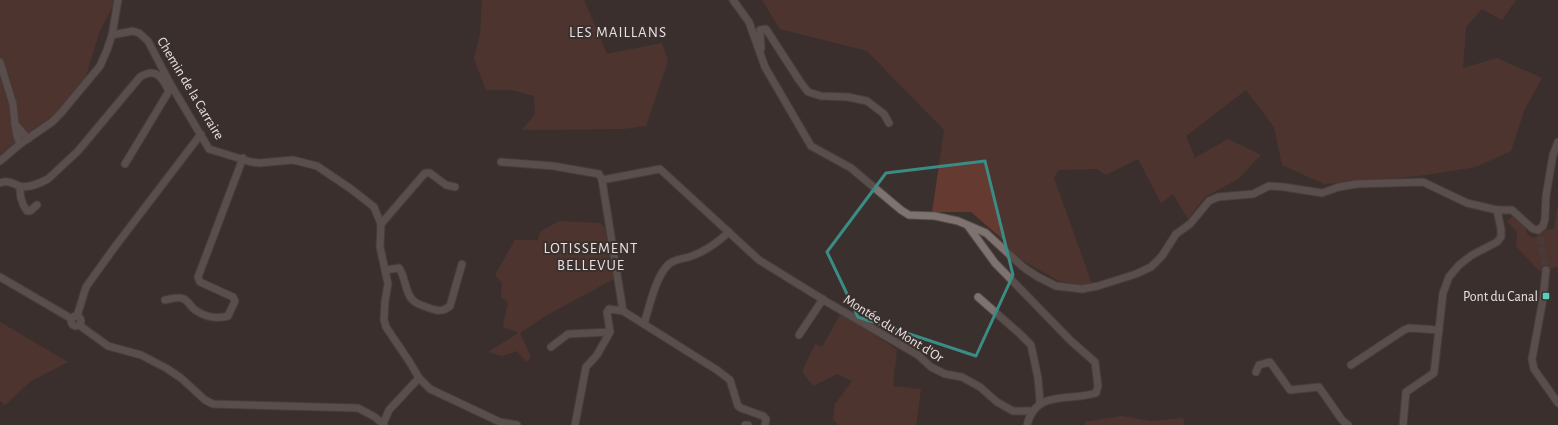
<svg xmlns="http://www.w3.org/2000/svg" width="1558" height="425" font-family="'Alegreya Sans',sans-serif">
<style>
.green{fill:#653a31}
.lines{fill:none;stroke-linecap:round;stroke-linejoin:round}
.minor-tunnel{stroke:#544b49;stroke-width:7;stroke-dasharray:7 3.5;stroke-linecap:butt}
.minor-casing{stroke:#554d4b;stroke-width:9}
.minor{stroke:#7f7370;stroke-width:7}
.marked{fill:none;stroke:#3b8c85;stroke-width:3;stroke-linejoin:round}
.poi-dot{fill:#5acebd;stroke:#3a302e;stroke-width:1.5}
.labels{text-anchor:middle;stroke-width:4;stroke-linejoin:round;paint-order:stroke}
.street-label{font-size:14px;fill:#e9e2e1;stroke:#3a302e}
.poi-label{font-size:14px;fill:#e9e2e1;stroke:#3a302e;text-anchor:end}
.neighbourhood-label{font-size:15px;letter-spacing:1px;fill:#e9e2e1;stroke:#3a302e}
</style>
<rect width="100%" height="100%" fill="#3a302e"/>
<g class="green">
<path d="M0 0H115V2L99 33 85 79 62 108 0 154Z"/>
<path d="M482 0H584L607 54 662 43 668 61 646 126 622 129 522 130 535 114 534 96 512 90H486L474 59 480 34Z"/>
<path d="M762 0H1516L1502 20 1482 9 1466 27 1463 68 1497 58 1542 78 1524 111 1511 151 1476 167 1419 176 1324 184 1282 165 1274 127 1246 90 1186 136 1195 158 1228 139 1261 155 1238 179 1205 197 1188 219 1173 194 1161 203 1138 159 1106 175 1097 169 1059 170 1054 178 1093 287 1059 281 1018 258 1000 237 971 212H932L944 130 867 51 780 29Z"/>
<path d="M1558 204V267L1539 271 1516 246 1517 231 1507 222 1513 216 1523 222 1528 235 1534 238 1545 230 1554 229Z"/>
<path d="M559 221 600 223 605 228 614 279 547 315 520 333 531 357 526 362 517 351 502 356 488 352 517 334V332L503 327 508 302 501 297 502 283 495 275 515 240H538L540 232Z"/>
<path d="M840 315 858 324 897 350 893 386 921 389 916 425H839L833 419 835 404 852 381 837 374 813 386 802 372 815 344 822 347Z"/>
<path d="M0 322 68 362 31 381 5 405 0 401Z"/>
<path d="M1122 416 1150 421 1183 418 1185 425H1085V422Z"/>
</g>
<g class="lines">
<path class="minor-tunnel" d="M1540 237 1546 270"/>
<defs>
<g id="minor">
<path d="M733 0 749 22 765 67 811 146 851 168 901 210 909 215 935 216 958 221 986 233 1023 267 1038 277 1056 286 1082 289 1098 286 1136 274 1151 267 1162 256 1176 234 1190 224 1209 201 1218 197 1253 194 1269 186 1284 187 1322 193 1339 187 1357 184 1423 182 1467 203 1497 210H1512L1533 229 1538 230"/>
<path d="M112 35 133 31 139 33 148 41 171 85 209 149 251 162 259 163 293 160 317 166 351 189 374 207 381 224 380 247 388 284 385 301 384 320 386 327 409 361 419 378 430 389 500 422 517 425"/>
<path d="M761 49 760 30 766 29 799 80 808 92 821 96 848 97 867 101 884 114 889 123"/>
<path d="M0 62 13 104 15 124"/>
<path d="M20 144 17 136 15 124 28 139"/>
<path d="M0 161 20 144 52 122 61 113 100 66 107 50 112 35 118 0"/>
<path d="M501 162 553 166 599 174 602 180 623 311"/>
<path d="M602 180 660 169 759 260 827 302 918 355 931 367 945 374 962 377 980 387 997 402 1013 411H1032"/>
<path d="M0 183C8 180 12 183 19 186 28 189 40 183 48 179L78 151 140 77C156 67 162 77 169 91L125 164"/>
<path d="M20 186C20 196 21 203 27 211H30L37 205"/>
<path d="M381 224 425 173H430L446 185 455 187"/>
<path d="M968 226 995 263 1071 341 1095 362 1098 386 1096 393C1068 402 1036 389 1027 425"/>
<path d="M1538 230 1543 226 1545 219 1546 196 1553 155 1558 142"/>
<path d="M385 270 399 268C406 277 405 296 415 302 419 305 425 306 429 308 438 311 443 312 450 306L462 264"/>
<path d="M1546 270 1543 299 1532 359 1534 369 1558 403"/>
<path d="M0 277 72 319"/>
<path d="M978 297 1019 333 1031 345 1038 378 1040 402"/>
<path d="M165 300C171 299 178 296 184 299 188 301 191 307 195 310 205 317 217 319 228 316L235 301 233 297 200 282 198 277 243 158"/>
<path d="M77 316 86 287 114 248 201 134"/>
<circle cx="76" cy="321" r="5"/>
<path d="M644 324C649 308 656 275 669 264 675 259 682 259 689 257 705 252 717 243 729 232"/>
<path d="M79 325 108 346 141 355 166 368 181 378 205 400 213 404 358 408 375 417 384 425"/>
<path d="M799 335 823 299"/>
<path d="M551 347 568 334 610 332"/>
<path d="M1351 365 1404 330 1409 328 1439 330"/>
<path d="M1256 372 1259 365 1270 362 1290 390 1319 387 1342 420 1348 425"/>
<path d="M383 424 389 410 419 378"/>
<path d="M575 425 586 367 597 355 610 332 607 312 609 309 623 311 717 370 730 380 738 406 741 408 763 416 766 419 765 425"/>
<path d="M745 425H748"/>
<path d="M1403 425 1406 392 1434 373 1443 293 1449 277 1459 265 1472 255 1497 242 1501 237V229L1497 210"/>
</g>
</defs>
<use href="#minor" class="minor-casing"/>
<use href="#minor" class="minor"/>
</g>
<path d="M0 0H1558V425H0ZM985 161 1013 275 976 356 858 317 827 252 886 173Z" fill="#3a302e" fill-opacity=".55" fill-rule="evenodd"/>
<path class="marked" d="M985 161 1013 275 976 356 858 317 827 252 886 173Z"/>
<rect class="poi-dot" x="1542" y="292" width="8" height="8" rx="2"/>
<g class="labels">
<g class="street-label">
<text transform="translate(191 88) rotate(59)" y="5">Chemin de la Carraire</text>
<text transform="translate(894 328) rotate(32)" y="5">Montée du Mont d'Or</text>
</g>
<g class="poi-label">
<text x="1538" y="301">Pont du Canal</text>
</g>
<g class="neighbourhood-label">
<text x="618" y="37">LES MAILLANS</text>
<text x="591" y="253">LOTISSEMENT<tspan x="591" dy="17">BELLEVUE</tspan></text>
</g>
</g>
</svg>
